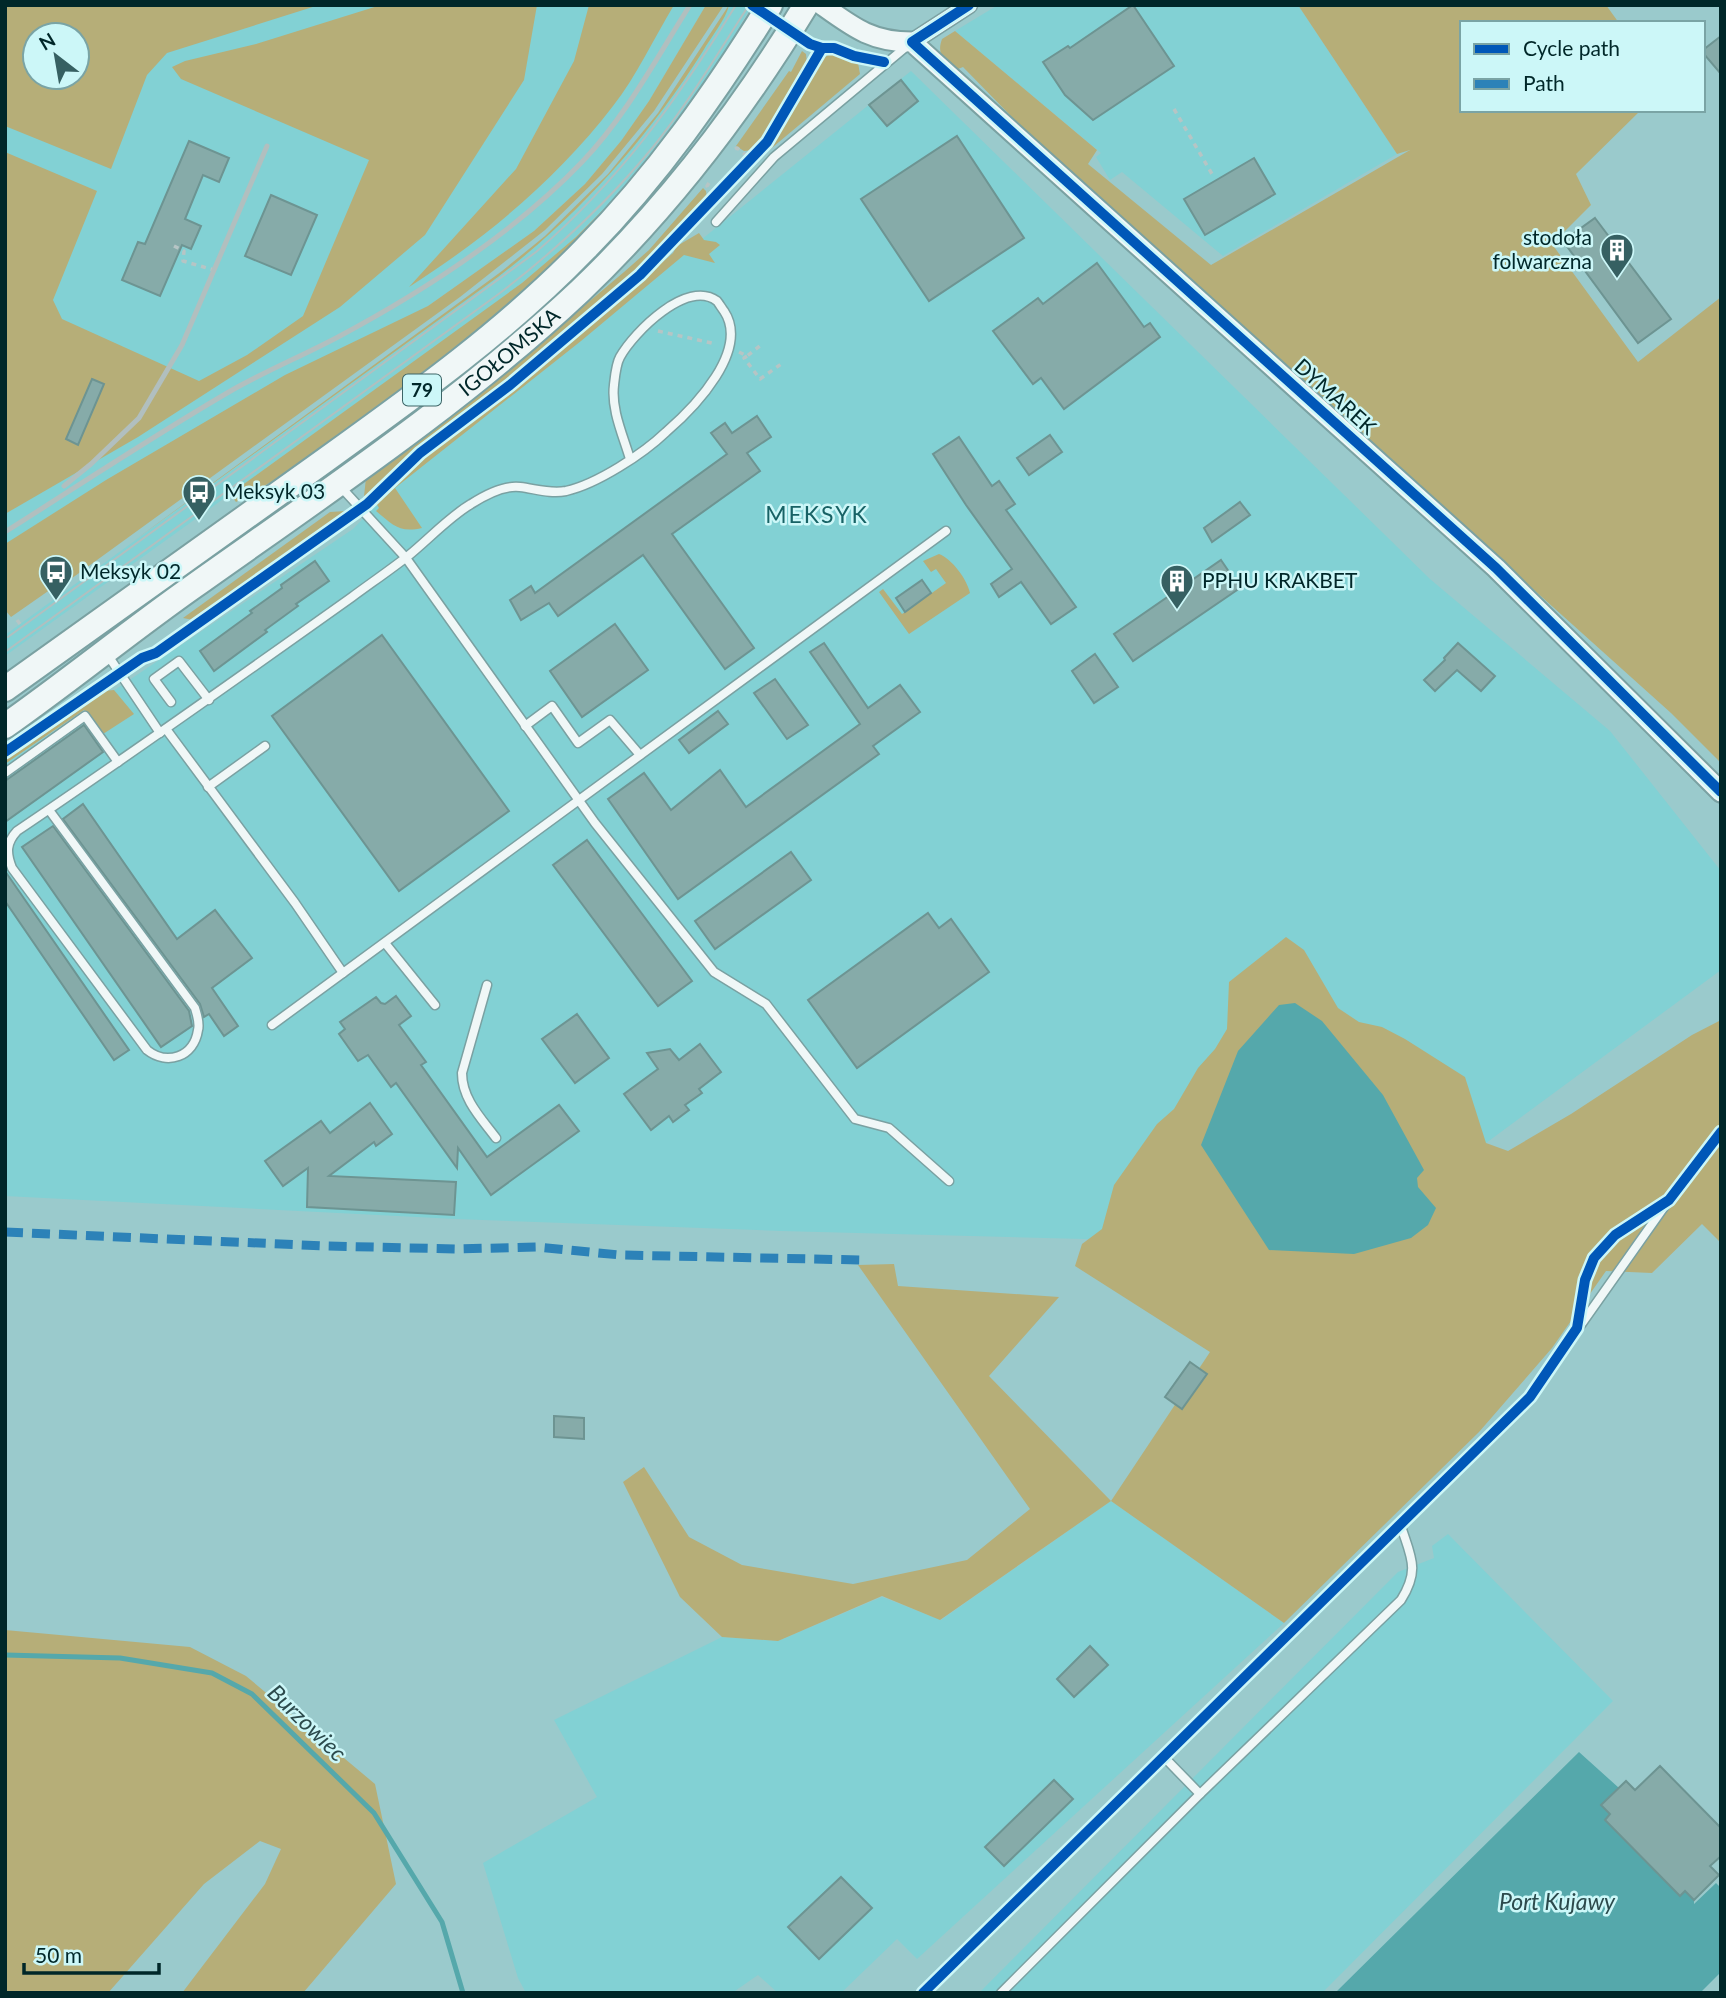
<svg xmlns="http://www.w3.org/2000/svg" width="1726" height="1998" font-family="Lato,sans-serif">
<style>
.built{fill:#82d1d4;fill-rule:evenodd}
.green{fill:#b6ae78;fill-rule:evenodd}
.water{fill:#55a8ab}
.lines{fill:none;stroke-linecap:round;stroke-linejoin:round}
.stream{stroke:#55a8ab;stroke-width:5}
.building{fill:#86aba9;stroke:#6d9492;stroke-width:2}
.service-casing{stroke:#7aa1a2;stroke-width:11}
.minor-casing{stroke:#7aa1a2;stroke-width:19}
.tertiary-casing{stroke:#7aa1a2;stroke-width:23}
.primary-casing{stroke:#7aa1a2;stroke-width:28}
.path{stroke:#b6c5c5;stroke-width:3.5;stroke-dasharray:5 5;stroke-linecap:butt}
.service{stroke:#f0f7f7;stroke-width:8}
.minor{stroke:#f0f7f7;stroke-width:16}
.tertiary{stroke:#f0f7f7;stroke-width:19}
.primary{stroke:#f0f7f7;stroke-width:24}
.tram{stroke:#b1bfbf;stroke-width:2}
.rail{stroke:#b1bfbf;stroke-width:5}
.quiet{stroke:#2c82b8;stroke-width:9;stroke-dasharray:18 9;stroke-linecap:butt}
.cycleway-casing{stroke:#ccf7f8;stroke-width:15}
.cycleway{stroke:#0057b8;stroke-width:10}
.labels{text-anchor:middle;stroke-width:5;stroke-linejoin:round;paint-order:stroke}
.shield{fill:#ccf7f8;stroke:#3d6567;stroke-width:2}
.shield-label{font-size:19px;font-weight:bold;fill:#002729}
.poi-label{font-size:21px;fill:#002729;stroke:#ccf7f8;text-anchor:start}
.street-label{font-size:21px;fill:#002729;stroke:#ccf7f8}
.neighbourhood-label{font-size:23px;letter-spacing:2px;fill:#176265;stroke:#ccf7f8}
.water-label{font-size:23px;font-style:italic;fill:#2c4a4c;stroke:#ccf7f8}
</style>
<rect width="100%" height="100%" fill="#9acacc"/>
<g class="built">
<path d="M5 5H706L649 101 621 141 585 184 534 231 428 306 5 593ZM35 35H77V77H35Z"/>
<path d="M752 5 714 70 680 120 627 186 556 256 497 302 5 656V635L498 277 534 248 587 199 641 138 685 79 730 6Z"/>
<path d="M998 5H1298L1397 154 1223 256 1122 172 1110 180 1096 157 1101 153 955 31Z"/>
<path d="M911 71 1430 579 1610 731 1721 871V970L1486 1143 1356 1246 781 1231 456 1219 5 1196V764L353 529 395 486Z"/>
<path d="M1111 1501 1284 1623 917 1959 897 1939 841 1993H778L758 1975 732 1993H526L518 1978 483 1863 597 1797 554 1720 722 1637 778 1641 882 1597 941 1620Z"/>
<path d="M1448 1534 1613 1701 1322 1993H979L1398 1572 1434 1558 1432 1546Z"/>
</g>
<g class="green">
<path d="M5 5H319L167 53 147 75 111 169 5 126ZM35 35H77V77H35Z"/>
<path d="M381 5H537L524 80 425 235 340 307 138 437 5 514V152L97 191 53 300 62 319 199 381 247 355 303 316 369 160 181 79 172 67 185 61 256 44Z"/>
<path d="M589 5H674C654 38 636 77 613 106 557 179 486 238 409 287L516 169 574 61Z"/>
<path d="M706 5H724L654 111 602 174 545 230 460 297 57 589 54 587 11 617 5 610V544L106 480 285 375 428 306 534 231 585 184 621 141 649 101Z"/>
<path d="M729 5C726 19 711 37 703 51 648 138 580 214 498 277L132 542 502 271 545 236 608 174 658 113Z"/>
<path d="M1298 5H1606L1619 23H1462V110H1641L1576 174 1591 205 1552 244 1638 362 1721 297V763L1671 713 1044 150 963 67 958 69C945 60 936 56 942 39L955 31 961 36 1097 150 1088 164 1211 265 1410 150 1397 154Z"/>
<path d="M802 51 806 54 807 64 761 141 753 150 744 151 736 146 789 71 791 72Z"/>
<path d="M835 54 858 63 860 74 767 152 820 61 828 55Z"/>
<path d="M627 186 540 277 474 336 292 470 236 502 230 494 522 283 576 237Z"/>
<path d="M703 188 706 191 707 200 633 274 500 386 412 453 367 496H364L366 478 494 382 624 272 649 250Z"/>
<path d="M699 233 704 240 716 242 720 245 709 254 715 263 684 255 581 341 395 488 422 528C399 533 393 525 376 511L379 508 376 503 419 460 526 379 673 253 677 246Z"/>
<path d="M346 511 193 620 183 618 330 512Z"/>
<path d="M939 554C952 559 967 579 970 593L909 634 879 592 883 589 902 614 946 583 936 569 931 572 923 561Z"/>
<path d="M114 690 134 714 103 734 84 710 5 764V759L104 691Z"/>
<path d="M1286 937 1304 950 1338 1008 1359 1022 1382 1027 1405 1039 1465 1077 1486 1143 1508 1151 1571 1114 1692 1035 1721 1020V1243L1702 1224 1652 1273 1606 1271 1552 1348 1479 1432 1284 1623 1111 1501 940 1620 882 1596 778 1641 722 1637 680 1597 623 1482 644 1467 689 1537 742 1565 853 1584 967 1560 1030 1509 858 1265 894 1264 898 1286 1059 1297 989 1376 1111 1501 1210 1352 1075 1266 1082 1244 1102 1229 1114 1185 1157 1124 1174 1109 1198 1068 1215 1049 1227 1029 1229 982Z"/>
<path d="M5 1630 190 1647 246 1676 375 1784 396 1884 303 1993H182L265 1884 281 1849 260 1841 204 1884 108 1993H5Z"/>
</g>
<g class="water">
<path d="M1295 1003 1322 1021 1383 1095 1424 1170 1417 1178 1418 1187 1436 1208 1428 1225 1411 1238 1354 1254 1269 1250 1201 1145 1238 1051 1279 1005Z"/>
<path d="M1579 1752 1619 1788 1601 1805 1610 1814 1605 1820 1680 1896 1685 1891 1694 1900V1904L1716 1883 1721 1888V1972L1700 1993H1335Z"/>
</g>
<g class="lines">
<path class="stream" d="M5 1655 120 1658 212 1673 252 1694 374 1813 442 1922 463 1993"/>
</g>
<g class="building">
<path d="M1133 5 1174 66 1093 120 1065 95 1043 62 1068 46 1070 48Z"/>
<path d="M1721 36V74L1703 53V50Z"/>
<path d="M901 80 918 101 887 126 869 105Z"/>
<path d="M957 136 1024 238 929 301 861 199Z"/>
<path d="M189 141 229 158 219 182 203 175 185 219 201 226 191 249 182 245 160 296 122 280 138 242 145 244Z"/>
<path d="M1254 158 1275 194 1205 235 1184 199Z"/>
<path d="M271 195 317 215 291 275 245 256Z"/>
<path d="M1595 218 1671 319 1638 343 1563 241Z"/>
<path d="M1097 263 1144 327 1150 323 1160 337 1064 409 1041 378 1033 384 993 331 1038 298 1043 304Z"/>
<path d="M92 379 104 384 78 445 66 439Z"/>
<path d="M757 416 771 437 747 453 760 471 672 534 754 648 725 669 643 555 558 616 549 603 521 620 510 600 531 586 535 593 727 454 711 433 725 423 732 433Z"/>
<path d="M1050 435 1062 452 1029 475 1017 458Z"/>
<path d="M959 437 992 486 999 481 1015 504 1006 510 1076 607 1051 624 1021 582 999 597 991 584 1012 569 966 505 933 454Z"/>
<path d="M1240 502 1250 515 1212 542 1204 528Z"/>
<path d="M1221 560 1240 588 1133 661 1114 634Z"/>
<path d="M315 561 329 581 296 604 298 606 265 630 267 632 214 671 200 651 252 613 250 611 282 588 281 585Z"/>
<path d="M922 580 931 593 905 612 896 598Z"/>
<path d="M615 624 648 670 582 717 550 671Z"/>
<path d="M382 635 509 811 399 891 272 716Z"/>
<path d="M824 643 868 708 900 685 920 712 873 746 879 754 678 899 608 799 644 773 671 810 720 770 746 807 860 724 810 652Z"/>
<path d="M1458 643 1495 676 1481 691 1457 670 1435 691 1424 680 1445 660 1444 658Z"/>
<path d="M1095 654 1118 687 1094 703 1072 671Z"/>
<path d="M775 679 808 725 787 739 754 693Z"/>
<path d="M718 711 728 724 689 753 679 740Z"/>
<path d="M84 725 103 752 5 822V781Z"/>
<path d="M83 804 177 939 215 910 252 958 212 988 238 1026 224 1036 209 1014 204 1017 200 1004 63 819Z"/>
<path d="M53 826 189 1011 192 1026 161 1047 22 847Z"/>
<path d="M587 840 692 981 658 1006 553 865Z"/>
<path d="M791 852 811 880 715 949 695 921Z"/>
<path d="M5 871 129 1050 114 1060 5 901Z"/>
<path d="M928 913 939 928 951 919 989 972 857 1068 808 1000Z"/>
<path d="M396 996 411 1016 399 1025 426 1062 421 1065 487 1157 559 1105 579 1131 491 1195 458 1148 457 1168 396 1083 391 1087 368 1055 358 1061 339 1034 345 1029 340 1022 376 997 381 1003 385 1004Z"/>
<path d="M577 1014 609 1058 575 1083 542 1039Z"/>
<path d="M700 1044 721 1072 699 1089 702 1093 685 1105 689 1110 673 1122 669 1116 651 1130 624 1094 658 1069 647 1053 670 1049 679 1060Z"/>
<path d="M370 1103 392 1134 376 1146 374 1142 329 1176 456 1182 454 1215 307 1207 308 1168 283 1186 265 1161 321 1121 330 1133Z"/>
<path d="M1190 1362 1207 1374 1182 1409 1165 1397Z"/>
<path d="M554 1416 584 1418V1439L554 1437Z"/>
<path d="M1090 1646 1108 1665 1074 1697 1057 1679Z"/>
<path d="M1660 1766 1721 1828V1856L1710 1866 1719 1875 1694 1900 1685 1891 1680 1896 1605 1820 1610 1814 1601 1805 1626 1781 1635 1790Z"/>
<path d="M1054 1780 1073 1799 1004 1866 985 1847Z"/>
<path d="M841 1877 872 1908 819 1959 788 1927Z"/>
</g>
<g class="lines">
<defs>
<g id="service">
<path d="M716 222 774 157 907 46"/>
<path d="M340 486 406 558 595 823 714 972 766 1004 855 1119 889 1128 949 1181"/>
<path d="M107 654 160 733"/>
<path d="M171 702 154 679 179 661 209 700"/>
<path d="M525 726 552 706 578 743 610 720 640 755"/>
<path d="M166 729 295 903 343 973"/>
<path d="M5 773 85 716 118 762"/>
<path d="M208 787 265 746"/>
<path d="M49 810 195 1008C197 1015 200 1023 198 1030 194 1057 167 1066 147 1050L12 868C6 853 6 843 17 831 130 755 241 676 352 597 371 583 390 570 408 556 429 539 449 517 471 504 485 495 503 485 520 487 536 489 550 494 566 491 597 484 643 454 666 432 695 407 750 350 724 311 723 310 718 302 717 301 687 279 634 332 620 357 616 364 615 376 614 385 611 410 623 435 630 459"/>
<path d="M385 943 435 1005"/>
<path d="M487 985 462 1073C462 1099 481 1118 496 1138"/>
<path d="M272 1025 946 531"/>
<path d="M1163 1756 1200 1794"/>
<path d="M923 1993 1530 1397 1669 1200 1721 1132"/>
<path d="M1001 1993 1200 1794 1401 1600C1421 1568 1410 1556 1400 1523"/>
</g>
<path id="minor" d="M912 42 969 5"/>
<path id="tertiary" d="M822 5C854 28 872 42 912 42L1496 568 1721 792"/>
<g id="primary">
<path d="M5 689C107 615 209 543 310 471 406 402 503 334 585 249 657 176 716 92 770 5"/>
<path id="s1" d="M5 726C69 681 130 631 194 586 325 493 463 401 580 291 668 207 743 109 806 5"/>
</g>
</defs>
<use href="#service" class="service-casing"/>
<use href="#minor" class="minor-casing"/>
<use href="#tertiary" class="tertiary-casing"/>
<use href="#primary" class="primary-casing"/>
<g class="path">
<path d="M1174 109 1212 174"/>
<path d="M735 149 737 148 751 159"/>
<path d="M709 183 707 186 713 200"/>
<path d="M174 246 184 251 183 261 214 270"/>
<path d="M658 331 716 344"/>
<path d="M739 352 747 356 761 345"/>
<path d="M747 356 744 358 760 379 784 362"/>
<path d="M17 620 20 624"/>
</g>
<use href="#service" class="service"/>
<use href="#minor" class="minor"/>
<use href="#tertiary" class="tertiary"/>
<use href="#primary" class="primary"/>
<g class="tram">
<path d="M8 637 536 252C621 179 677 100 736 5"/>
<path d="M5 652 500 293C556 250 608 202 653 147 689 102 718 53 749 5"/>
</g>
<g class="rail">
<path d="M64 486 91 464 139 418 182 345 267 146"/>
<path d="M5 532C81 484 156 434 234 389 268 370 304 355 338 337 426 290 513 234 582 162 626 116 656 59 690 5"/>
</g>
<path class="quiet" d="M5 1232 327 1246 455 1249 537 1247 620 1255 861 1260"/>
<defs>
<g id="cycleway">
<path d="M752 5 810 44 822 48H834L854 56 884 62"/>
<path d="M969 5 912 42 1496 568 1721 792"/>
<path d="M5 752 142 658 156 653 367 504 420 453 510 385 640 275 767 142 822 48"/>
<path d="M923 1993 1530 1397 1577 1328 1585 1280 1594 1258 1615 1235 1669 1200 1721 1132"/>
</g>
</defs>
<use href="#cycleway" class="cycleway-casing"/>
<use href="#cycleway" class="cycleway"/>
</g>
<defs>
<symbol id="building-pin" viewBox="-11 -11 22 30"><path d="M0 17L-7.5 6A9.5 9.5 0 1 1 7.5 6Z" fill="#366062" stroke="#ccf7f8"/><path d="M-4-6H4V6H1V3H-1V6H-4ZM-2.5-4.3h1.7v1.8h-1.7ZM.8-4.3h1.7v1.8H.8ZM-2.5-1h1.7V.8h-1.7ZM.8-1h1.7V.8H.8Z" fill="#fff"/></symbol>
<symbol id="bus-pin" viewBox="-11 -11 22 30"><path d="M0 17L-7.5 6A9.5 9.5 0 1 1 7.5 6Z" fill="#366062" stroke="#ccf7f8"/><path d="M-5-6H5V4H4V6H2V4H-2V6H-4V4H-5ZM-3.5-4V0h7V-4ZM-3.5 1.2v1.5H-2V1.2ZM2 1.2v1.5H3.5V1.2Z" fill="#fff"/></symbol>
</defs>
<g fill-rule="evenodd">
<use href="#building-pin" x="1598" y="231" width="38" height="52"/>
<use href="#bus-pin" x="180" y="473" width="38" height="52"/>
<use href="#bus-pin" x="37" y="553" width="38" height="52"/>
<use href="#building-pin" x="1158" y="562" width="38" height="52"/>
</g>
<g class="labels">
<rect class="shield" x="403" y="374.5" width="38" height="31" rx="5"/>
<g class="shield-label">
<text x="422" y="397">79</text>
</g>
<g class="poi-label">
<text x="1592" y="245" text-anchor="end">stodoła<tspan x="1592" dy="24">folwarczna</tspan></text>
<text x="224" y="499">Meksyk 03</text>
<text x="80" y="579">Meksyk 02</text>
<text x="1202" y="588">PPHU KRAKBET</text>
</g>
<g class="street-label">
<text dy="7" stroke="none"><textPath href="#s1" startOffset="628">IGOŁOMSKA</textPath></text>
<text transform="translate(1335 397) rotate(42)" y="7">DYMAREK</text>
</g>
<g class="neighbourhood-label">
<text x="817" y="523">MEKSYK</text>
</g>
<g class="water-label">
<text transform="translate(307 1723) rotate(44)" y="8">Burzowiec</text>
<text x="1557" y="1910">Port Kujawy</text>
</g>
</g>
<rect width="1726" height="1998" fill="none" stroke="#002729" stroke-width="14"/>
<rect x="1460" y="21" width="245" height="91" fill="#ccf7f8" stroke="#7aa4a5" stroke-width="2"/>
<rect x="1474" y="44" width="35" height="10" fill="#0057b8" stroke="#7aa4a5" stroke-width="2"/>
<text x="1523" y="56" font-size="21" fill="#002729">Cycle path</text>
<rect x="1474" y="79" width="35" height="10" fill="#2c82b8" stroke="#7aa4a5" stroke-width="2"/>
<text x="1523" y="91" font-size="21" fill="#002729">Path</text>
<g transform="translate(56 56) rotate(329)"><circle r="33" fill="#ccf7f8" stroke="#7aa4a5" stroke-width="2"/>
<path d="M0-5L12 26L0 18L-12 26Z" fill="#366062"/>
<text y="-10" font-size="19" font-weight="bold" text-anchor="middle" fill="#002729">N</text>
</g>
<path d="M24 1963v10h135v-10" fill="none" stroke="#002729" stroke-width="3.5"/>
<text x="35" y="1963" font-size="21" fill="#002729" stroke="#ccf7f8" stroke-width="5" paint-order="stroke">50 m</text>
</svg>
